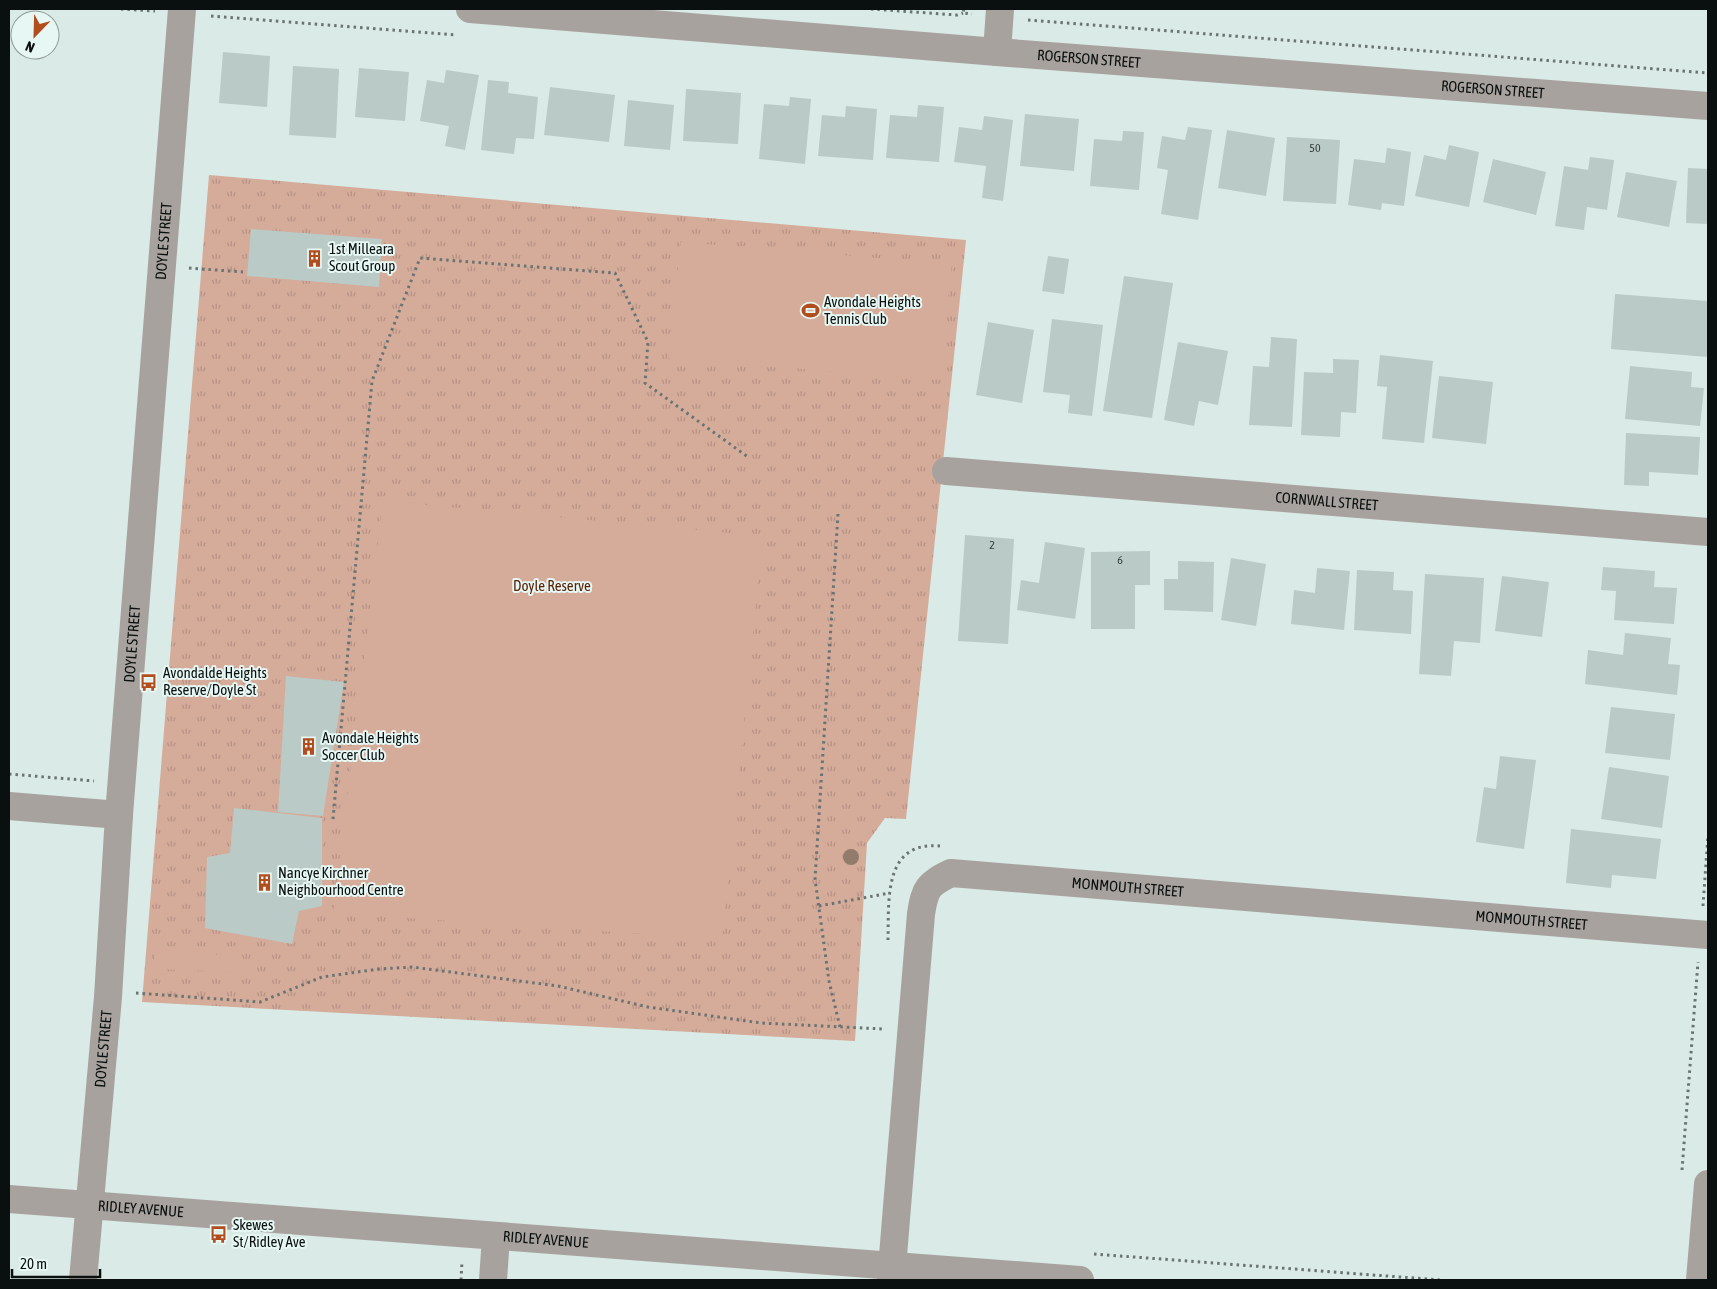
<svg xmlns="http://www.w3.org/2000/svg" width="1717" height="1289" font-family="'Asap Condensed',sans-serif">
<style>
.grass{fill:url(#grass-tufts)}
.pitch{fill:#d5ab9a}
.building{fill:#bacac6}
.lines{fill:none;stroke-linecap:round;stroke-linejoin:round}
.path{stroke:#697472;stroke-width:3;stroke-dasharray:2.5 4;stroke-linecap:butt}
.street{stroke:#a8a29f;stroke-width:28}
.tree{fill:#937b6b}
.labels{text-anchor:middle;stroke-width:4;stroke-linejoin:round;paint-order:stroke}
.number-label{font-size:12px;fill:#363e3d}
.street-label{font-size:15px;fill:#0a100f;stroke:#e7f7f3}
.poi-label{font-size:15px;fill:#0a100f;stroke:#e7f7f3;text-anchor:start}
.park-label{font-size:15px;fill:#592106;stroke:#e7f7f3}
</style>
<defs>
<pattern id="grass-tufts" width="24" height="20" patternUnits="userSpaceOnUse" patternTransform="scale(1.25)"><rect width="24" height="20" fill="#d5ab9a"/><path d="M3 7l-1-3M5 7V3M7 7l1-3M15 17l-1-3M17 17v-4M19 17l1-3" fill="none" stroke="#b69284"/></pattern>
</defs>
<rect width="100%" height="100%" fill="#daeae6"/>
<path class="grass" d="M209 175 966 240 906 819 885 818 867 843 855 1041 142 1002Z"/>
<g class="pitch">
<path d="M681 242 952 264 939 380 668 358Z"/>
<path d="M383 501 763 536 722 939 333 913Z"/>
<path d="M156 949 243 957 244 972 152 969Z"/>
</g>
<g class="building">
<path d="M223 52 270 56 267 107 219 103Z"/>
<path d="M293 66 339 69 336 138 289 135Z"/>
<path d="M359 68 409 72 405 121 355 117Z"/>
<path d="M446 70 479 75 465 150 445 146 449 126 420 121 427 80 444 83Z"/>
<path d="M488 80 509 82 508 93 538 97 534 139 516 138 514 154 481 150Z"/>
<path d="M550 87 615 95 609 142 544 135Z"/>
<path d="M686 89 741 93 738 144 683 141Z"/>
<path d="M790 97 811 99 805 164 759 159 764 104 789 106Z"/>
<path d="M628 100 674 105 670 150 624 146Z"/>
<path d="M918 105 944 107 939 162 886 158 890 115 917 117Z"/>
<path d="M846 106 877 109 873 160 818 156 822 115 845 117Z"/>
<path d="M1025 114 1079 119 1074 171 1020 166Z"/>
<path d="M984 116 1013 120 1003 201 982 198 986 166 954 162 959 127 982 130Z"/>
<path d="M1188 127 1212 130 1198 220 1161 214 1168 170 1157 168 1162 136 1185 140Z"/>
<path d="M1227 130 1275 138 1266 196 1218 188Z"/>
<path d="M1123 131 1144 132 1139 190 1090 186 1094 139 1122 141Z"/>
<path d="M1287 137 1340 140 1336 204 1283 201Z"/>
<path d="M1449 145 1479 152 1469 207 1415 196 1424 155 1446 160Z"/>
<path d="M1387 148 1411 152 1404 206 1382 203 1381 210 1348 205 1354 159 1385 163Z"/>
<path d="M1590 157 1614 160 1607 210 1587 207 1584 230 1555 226 1564 166 1588 170Z"/>
<path d="M1493 159 1546 172 1536 215 1483 202Z"/>
<path d="M1688 168 1708 169V224L1686 223Z"/>
<path d="M1626 172 1677 181 1669 227 1617 217Z"/>
<path d="M251 229 382 239 379 287 247 276Z"/>
<path d="M1048 256 1069 259 1064 294 1042 291Z"/>
<path d="M1124 276 1173 283 1152 418 1103 411Z"/>
<path d="M1615 294 1708 301V357L1611 349Z"/>
<path d="M1052 319 1103 325 1092 416 1068 413 1070 395 1043 392Z"/>
<path d="M988 322 1034 330 1022 403 976 395Z"/>
<path d="M1271 337 1297 339 1292 427 1249 425 1253 366 1269 367Z"/>
<path d="M1178 342 1228 351 1218 405 1199 401 1194 426 1164 420Z"/>
<path d="M1380 355 1433 361 1424 443 1382 439 1387 387 1377 386Z"/>
<path d="M1333 359 1359 360 1356 413 1341 412 1340 437 1301 435 1304 372 1333 373Z"/>
<path d="M1630 366 1692 372 1691 387 1704 388 1700 426 1625 419Z"/>
<path d="M1439 376 1493 382 1486 444 1432 438Z"/>
<path d="M1626 433 1700 437 1698 475 1649 472V486L1624 485Z"/>
<path d="M965 535 1014 539 1008 644 958 641Z"/>
<path d="M1045 542 1085 548 1075 619 1017 610 1021 580 1039 583Z"/>
<path d="M1150 551V585H1135V629H1091V552Z"/>
<path d="M1231 558 1266 564 1256 626 1221 620Z"/>
<path d="M1178 561 1214 562 1213 612 1164 610V579H1178Z"/>
<path d="M1603 567 1655 571 1654 587 1677 588 1674 624 1614 620 1616 591 1601 590Z"/>
<path d="M1317 568 1350 571 1344 630 1291 624 1294 590 1315 593Z"/>
<path d="M1357 570 1394 572 1393 590 1413 591 1411 634 1354 630Z"/>
<path d="M1425 574 1484 578 1480 643 1454 641 1451 676 1419 674Z"/>
<path d="M1502 576 1549 582 1542 637 1495 631Z"/>
<path d="M1625 633 1671 638 1668 664 1680 665 1677 695 1585 684 1588 650 1623 655Z"/>
<path d="M286 676 344 682 323 816 278 812Z"/>
<path d="M1611 707 1675 714 1670 760 1605 753Z"/>
<path d="M1500 756 1536 760 1524 849 1476 842 1484 787 1496 789Z"/>
<path d="M1609 767 1669 776 1662 828 1601 819Z"/>
<path d="M234 808 322 818V906L299 911 292 944 205 928 207 857 230 853Z"/>
<path d="M1571 829 1661 839 1656 879 1612 875 1611 888 1566 883Z"/>
</g>
<g class="lines">
<g class="path">
<path d="M121 9 155 11"/>
<path d="M871 9 957 15 963 13"/>
<path d="M964 9 963 13 972 14"/>
<path d="M211 16 456 35"/>
<path d="M1028 20 1708 73"/>
<path d="M189 268 243 272"/>
<path d="M838 514 815 879 829 981 840 1027"/>
<path d="M9 774 94 781"/>
<path d="M333 819 372 381 420 258 615 273 648 342 645 383 748 457"/>
<path d="M819 906 890 893"/>
<path d="M1703 906 1708 835"/>
<path d="M888 940C889 900 883 841 940 846"/>
<path d="M136 993 260 1002 322 977 379 969 412 967 558 986 648 1007 761 1023 884 1029"/>
<path d="M1682 1170 1698 962"/>
<path d="M1094 1254 1440 1280"/>
<path d="M461 1280 462 1261"/>
</g>
<g class="street">
<path id="s1" d="M470 9 997 52 1708 106"/>
<path d="M997 52 1000 9"/>
<path id="s2" d="M946 471 1708 532"/>
<path d="M9 806 119 815"/>
<path id="s3" d="M9 1199 1080 1280"/>
<path id="s4" d="M83 1280 108 997 119 815 182 9"/>
<path d="M493 1280 496 1237"/>
<path id="s5" d="M891 1280 921 914C925 888 928 884 951 873L1708 935"/>
<path d="M1700 1280 1708 1184"/>
</g>
</g>
<circle class="tree" cx="851" cy="857" r="8"/>
<defs>
<symbol id="building-bare" viewBox="-9 -9 18 18"><path d="M-4-6H4V6H1V3H-1V6H-4ZM-2.5-4.3h1.7v1.8h-1.7ZM.8-4.3h1.7v1.8H.8ZM-2.5-1h1.7V.8h-1.7ZM.8-1h1.7V.8H.8Z" fill="#b24d1d" stroke="#e7f7f3" stroke-width="2.5" paint-order="stroke"/></symbol>
<symbol id="stadium-bare" viewBox="-9 -9 18 18"><path d="M0-5a6.5 5 0 1 0 0 10a6.5 5 0 1 0 0-10ZM-3.5-1.8h7v3.6h-7Z" fill="#b24d1d" stroke="#e7f7f3" stroke-width="2.5" paint-order="stroke"/></symbol>
<symbol id="bus-bare" viewBox="-9 -9 18 18"><path d="M-5-6H5V4H4V6H2V4H-2V6H-4V4H-5ZM-3.5-4V0h7V-4ZM-3.5 1.2v1.5H-2V1.2ZM2 1.2v1.5H3.5V1.2Z" fill="#b24d1d" stroke="#e7f7f3" stroke-width="2.5" paint-order="stroke"/></symbol>
</defs>
<g fill-rule="evenodd">
<use href="#building-bare" x="302" y="246" width="25" height="25"/>
<use href="#stadium-bare" x="798" y="298" width="25" height="25"/>
<use href="#bus-bare" x="136" y="670" width="25" height="25"/>
<use href="#building-bare" x="296" y="734" width="25" height="25"/>
<use href="#building-bare" x="252" y="870" width="25" height="25"/>
<use href="#bus-bare" x="206" y="1222" width="25" height="25"/>
</g>
<g class="labels">
<g class="number-label">
<text x="1315" y="152">50</text>
<text x="992" y="549">2</text>
<text x="1120" y="564">6</text>
</g>
<g class="street-label">
<text dy="5" stroke="none"><textPath href="#s1" startOffset="621">ROGERSON STREET</textPath></text>
<text dy="5" stroke="none"><textPath href="#s1" startOffset="1026">ROGERSON STREET</textPath></text>
<text dy="5" stroke="none"><textPath href="#s4" startOffset="1042">DOYLE STREET</textPath></text>
<text dy="5" stroke="none"><textPath href="#s2" startOffset="382">CORNWALL STREET</textPath></text>
<text dy="5" stroke="none"><textPath href="#s4" startOffset="638">DOYLE STREET</textPath></text>
<text dy="5" stroke="none"><textPath href="#s5" startOffset="599">MONMOUTH STREET</textPath></text>
<text dy="5" stroke="none"><textPath href="#s5" startOffset="1004">MONMOUTH STREET</textPath></text>
<text dy="5" stroke="none"><textPath href="#s4" startOffset="232">DOYLE STREET</textPath></text>
<text dy="5" stroke="none"><textPath href="#s3" startOffset="132">RIDLEY AVENUE</textPath></text>
<text dy="5" stroke="none"><textPath href="#s3" startOffset="538">RIDLEY AVENUE</textPath></text>
</g>
<g class="poi-label">
<text x="329" y="254">1st Milleara<tspan x="329" dy="17">Scout Group</tspan></text>
<text x="824" y="307">Avondale Heights<tspan x="824" dy="17">Tennis Club</tspan></text>
<text x="163" y="678">Avondalde Heights<tspan x="163" dy="17">Reserve/Doyle St</tspan></text>
<text x="322" y="743">Avondale Heights<tspan x="322" dy="17">Soccer Club</tspan></text>
<text x="278" y="878">Nancye Kirchner<tspan x="278" dy="17">Neighbourhood Centre</tspan></text>
<text x="233" y="1230">Skewes<tspan x="233" dy="17">St/Ridley Ave</tspan></text>
</g>
<g class="park-label">
<text x="552" y="591">Doyle Reserve</text>
</g>
</g>
<rect width="1717" height="1289" fill="none" stroke="#0a100f" stroke-width="20"/>
<g transform="translate(35 35) rotate(203)"><circle r="24" fill="#e7f7f3" stroke="#8f9b98"/>
<path d="M0-4L9 19L0 12L-9 19Z" fill="#b24d1d"/>
<text y="-8" font-size="14" font-weight="bold" text-anchor="middle" fill="#0a100f">N</text>
</g>
<path d="M12 1269v8h88v-8" fill="none" stroke="#0a100f" stroke-width="2.5"/>
<text x="20" y="1269" font-size="15" fill="#0a100f" stroke="#e7f7f3" stroke-width="4" paint-order="stroke">20 m</text>
</svg>
